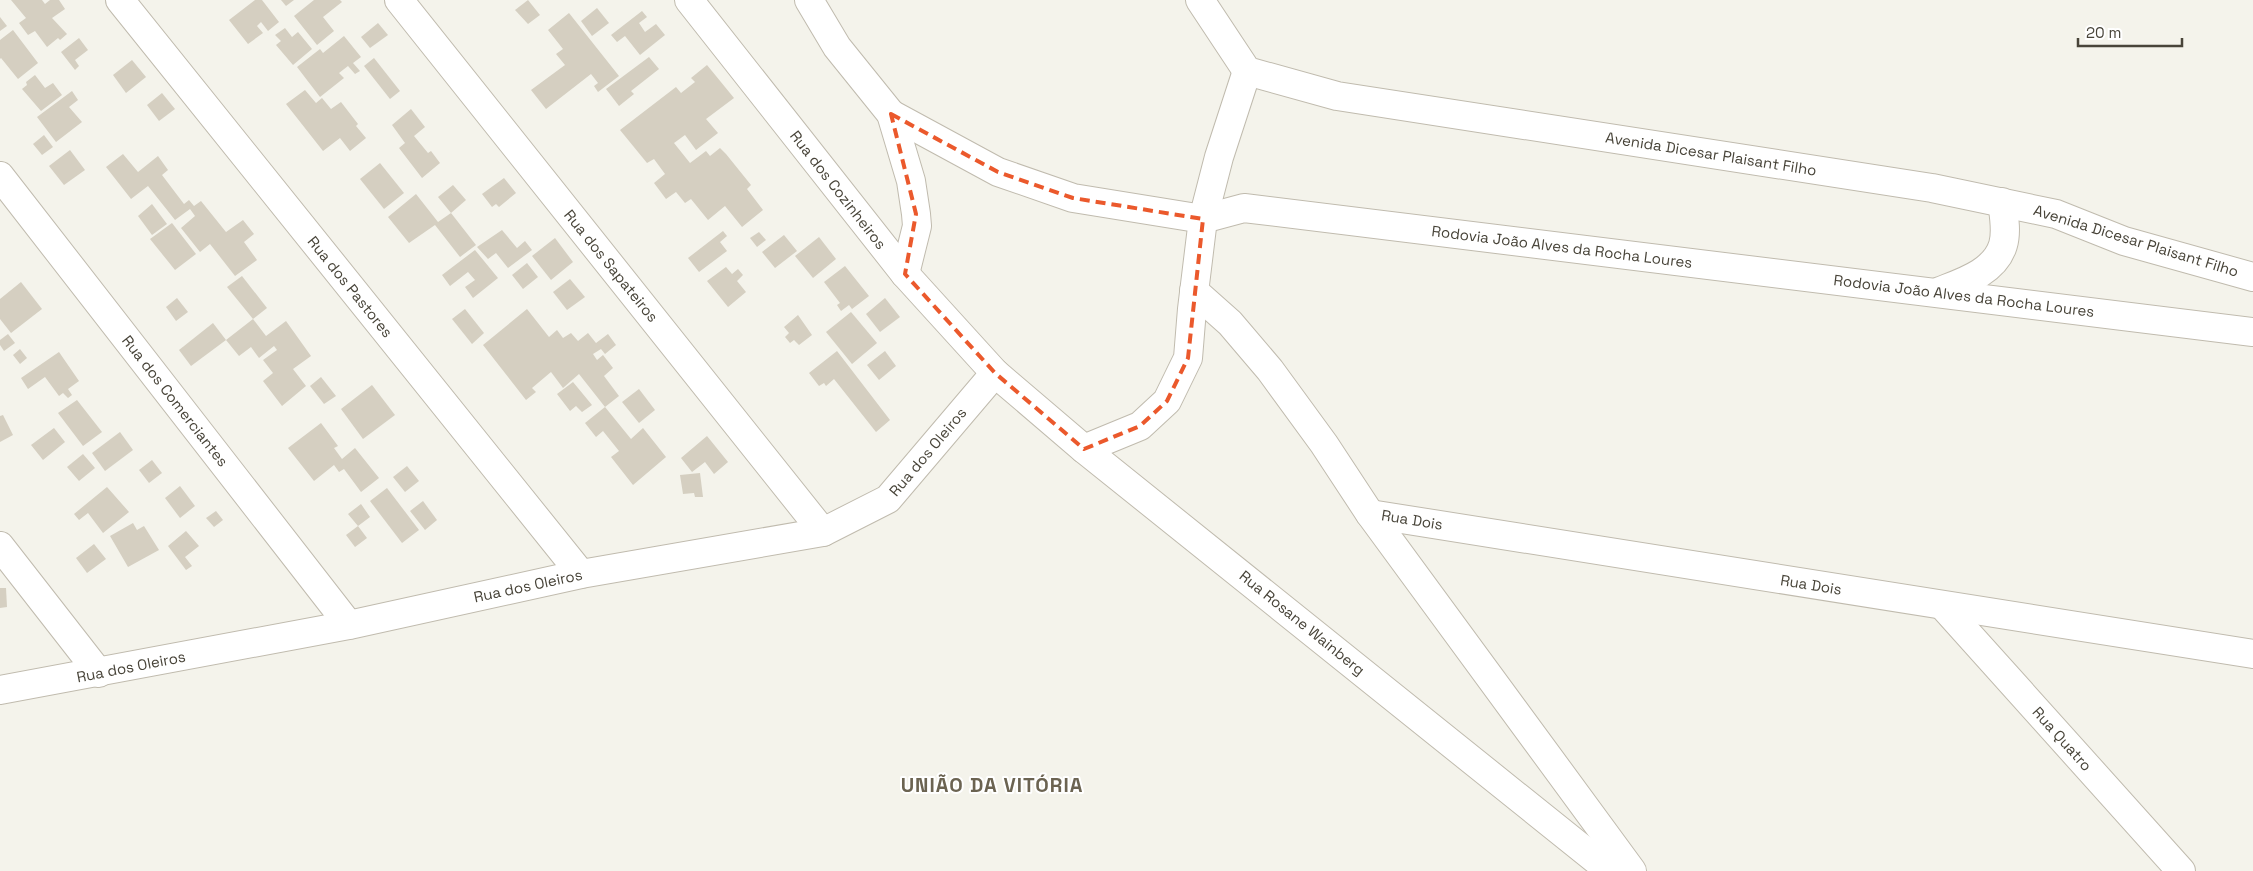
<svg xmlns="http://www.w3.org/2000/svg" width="2253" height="871" font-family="'Space Grotesk',sans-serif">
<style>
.building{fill:#d5cfc1}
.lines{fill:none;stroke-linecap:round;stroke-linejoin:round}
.minor-casing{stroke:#c0bbae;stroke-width:30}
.minor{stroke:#fff;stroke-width:28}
.marked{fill:none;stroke:#eb592c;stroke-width:4;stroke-dasharray:10 6;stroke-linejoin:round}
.labels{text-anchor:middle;stroke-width:4;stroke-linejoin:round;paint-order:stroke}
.street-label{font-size:15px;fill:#484439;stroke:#fff}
.district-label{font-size:20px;font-weight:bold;letter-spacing:1px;fill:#6b6351;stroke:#fff}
</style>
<rect width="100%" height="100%" fill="#f4f3eb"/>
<g class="building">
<path d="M11 0H42L45 4 50 0H59L65 9 52 18 67 34 60 40 58 38 47 47 35 31 28 35 19 23 26 18Z"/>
<path d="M255 0H262L279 22 268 31 261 22 257 26 263 33 248 44 229 20Z"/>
<path d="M281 0H294L286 6Z"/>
<path d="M314 0H340L342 2 323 17 334 31 317 45 294 16Z"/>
<path d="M528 0 540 15 528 24 515 10Z"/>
<path d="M597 8 609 23 592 36 581 21Z"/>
<path d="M642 11 647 17 639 23 645 32 656 24 665 35 640 55 625 36 617 42 611 35Z"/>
<path d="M569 13 619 76 598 92 594 86 598 83 591 74 546 109 531 90 565 65 556 54 563 49 548 30Z"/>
<path d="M0 17 7 26 0 31Z"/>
<path d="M378 23 388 35 370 48 361 37Z"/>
<path d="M285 28 292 37 298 32 312 49 293 65 276 45 281 41 275 35Z"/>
<path d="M13 30 38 63 18 79 1 58 0 59V40Z"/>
<path d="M344 36 361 57 353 63 360 71 355 74 348 66 339 73 344 78 320 97 297 67 320 49 323 53Z"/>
<path d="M79 38 88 50 75 60 79 66 75 70 61 52Z"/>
<path d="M649 57 659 69 631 91 634 94 619 106 606 89Z"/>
<path d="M374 58 400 91 390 99 364 66Z"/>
<path d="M132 60 146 77 126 93 113 75Z"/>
<path d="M707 65 734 98 706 119 718 133 696 150 685 135 674 143 690 163 706 151 710 156 720 148 726 154 751 185 747 189 763 210 742 227 725 206 708 220 691 199 685 203 676 192 666 199 654 183 665 174 654 159 647 163 620 130 676 87 681 93 695 82 691 78Z"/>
<path d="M35 75 45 88 53 83 62 95 41 111 22 89 27 85 26 82Z"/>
<path d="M305 90 316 103 322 98 331 109 341 102 358 124 356 126 366 138 350 151 340 138 323 151 286 104Z"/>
<path d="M72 91 78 100 69 107 82 122 56 142 37 117Z"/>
<path d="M162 93 175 109 159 121 147 105Z"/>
<path d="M411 109 425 127 414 136 428 153 431 151 440 163 422 178 399 148 405 143 392 125Z"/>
<path d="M44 135 53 147 42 155 33 144Z"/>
<path d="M70 150 85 170 64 185 49 166Z"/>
<path d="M123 154 138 172 158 156 168 170 162 175 184 204 189 200 194 206 201 201 226 232 243 220 254 234 244 242 257 260 235 276 210 244 200 252 181 228 195 216 190 209 175 220 148 186 131 199 106 167Z"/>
<path d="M380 163 404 193 384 209 360 179Z"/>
<path d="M504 178 516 193 499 207 496 204 492 207 482 194Z"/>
<path d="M453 185 466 200 451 213 438 197Z"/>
<path d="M416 194 438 222 451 213 476 245 460 257 435 225 409 243 388 217Z"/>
<path d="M152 204 167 224 152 235 138 216Z"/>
<path d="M172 223 196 254 175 270 150 239Z"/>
<path d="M502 230 517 248 525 241 532 250 508 268 496 253 488 259 477 247Z"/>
<path d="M723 231 727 236 720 242 727 251 699 272 688 258Z"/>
<path d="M759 232 766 240 757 247 750 238Z"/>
<path d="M784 235 797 251 775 268 762 252Z"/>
<path d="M819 237 836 259 813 278 795 256Z"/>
<path d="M555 238 573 262 551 280 532 256Z"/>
<path d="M475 250 498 278 473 298 465 287 475 280 468 272 450 286 442 275Z"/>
<path d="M527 263 538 277 523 289 512 275Z"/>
<path d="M845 266 869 296 852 309 849 305 841 311 837 305 840 303 824 282Z"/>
<path d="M726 267 732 274 738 269 743 275 737 281 746 292 728 307 707 281Z"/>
<path d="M242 276 267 308 253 319 227 287Z"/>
<path d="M570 279 585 297 567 310 553 292Z"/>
<path d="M21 282 42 309 11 333 0 319V299Z"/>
<path d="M177 298 188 312 176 321 166 307Z"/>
<path d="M885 298 900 317 880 332 866 314Z"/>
<path d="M465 309 484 333 472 344 452 319Z"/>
<path d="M527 309 549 337 557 330 563 338 571 333 578 341 588 333 596 343 608 334 616 345 605 354 601 349 593 354 597 360 603 355 613 368 604 376 619 396 605 407 579 374 563 388 551 372 532 388 536 392 526 400 483 345Z"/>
<path d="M851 312 877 343 852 364 826 332Z"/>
<path d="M798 315 812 335 799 345 794 340 790 343 785 337 789 333 784 327Z"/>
<path d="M253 319 266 336 286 321 311 356 293 369 306 386 282 406 263 381 273 373 263 360 277 350 274 346 259 358 251 347 239 356 226 340Z"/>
<path d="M213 323 226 340 191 366 179 350Z"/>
<path d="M8 334 15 343 4 351 0 345V340Z"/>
<path d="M20 349 27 358 20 364 13 355Z"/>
<path d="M837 351 890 420 876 432 834 379 826 386 824 383 819 386 809 373Z"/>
<path d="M885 351 896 366 879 380 867 365Z"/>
<path d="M59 352 79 381 68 389 72 395 68 398 63 393 59 396 45 377 28 389 21 378Z"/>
<path d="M321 377 336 396 324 404 310 386Z"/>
<path d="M573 382 592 405 582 412 576 406 570 411 557 394Z"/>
<path d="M372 385 395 415 363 439 341 409Z"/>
<path d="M639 389 655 410 639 423 622 402Z"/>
<path d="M77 400 102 432 83 446 58 413Z"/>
<path d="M605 407 631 439 643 428 666 457 633 485 611 457 619 451 603 431 596 437 585 423Z"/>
<path d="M3 415 13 435 0 442V416Z"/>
<path d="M321 423 338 446 334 448 342 459 355 448 379 478 361 492 344 469 339 472 334 465 314 481 288 448Z"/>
<path d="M54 428 65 442 43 460 31 445Z"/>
<path d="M120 432 133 450 105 471 92 453Z"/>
<path d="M707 436 728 462 714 474 705 462 692 472 681 458Z"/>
<path d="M83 454 95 468 79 481 67 467Z"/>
<path d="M152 460 162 473 149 483 139 470Z"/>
<path d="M407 466 419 481 405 492 393 477Z"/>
<path d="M700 473 703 497H695L694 493 683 494 680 475Z"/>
<path d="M180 486 195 506 180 518 165 498Z"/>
<path d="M107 487 129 512 103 533 88 513 79 520 74 514Z"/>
<path d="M387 488 419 530 402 543 370 501Z"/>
<path d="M423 501 437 520 425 530 410 511Z"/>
<path d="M361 504 370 517 358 526 367 538 355 547 346 535 358 526 348 514Z"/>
<path d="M216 511 223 520 214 527 206 518Z"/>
<path d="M133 523 137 530 144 526 159 550 128 567 110 536Z"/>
<path d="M186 531 199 546 185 557 192 566 186 570 168 546Z"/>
<path d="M94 544 106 559 87 573 76 558Z"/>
<path d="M0 588H6L7 607 0 608Z"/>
</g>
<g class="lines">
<defs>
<g id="minor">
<path d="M120 0 581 574"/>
<path d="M399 0 823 532"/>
<path d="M689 0 905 274 995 373 1084 449 1610 871"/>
<path d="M809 0 837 47 891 114 911 181 916 214 917 226 905 274"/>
<path d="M1200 0 1247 71 1337 96 1932 188 2056 214 2124 241 2253 277"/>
<path d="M891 114 998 172 1073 198 1203 219 1244 208 2253 332"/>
<path d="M0 176 349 625"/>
<path d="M1194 291 1230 323 1270 370 1324 444 1370 514 1632 871"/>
<path d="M1940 291C1963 282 1995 272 2003 245 2007 232 2004 216 2002 202"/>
<path d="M1084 449 1140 426 1167 401 1188 358 1192 309 1203 219 1219 157 1247 71"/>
<path d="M1370 514 2253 654"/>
<path d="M0 546 99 673"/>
<path d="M1943 606 2181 871"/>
<path d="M0 690 349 625 581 574 823 532 888 499 995 373"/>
</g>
</defs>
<use href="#minor" class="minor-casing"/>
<use href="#minor" class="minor"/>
</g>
<path class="marked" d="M891 114 998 172 1073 198 1203 219 1188 358 1167 401 1140 426 1084 449 995 373 905 274 916 214Z"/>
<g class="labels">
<g class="street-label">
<text transform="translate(1711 154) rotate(9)" y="5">Avenida Dicesar Plaisant Filho</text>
<text transform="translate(838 190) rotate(52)" y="5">Rua dos Cozinheiros</text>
<text transform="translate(2136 241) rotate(17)" y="5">Avenida Dicesar Plaisant Filho</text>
<text transform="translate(1562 247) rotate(7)" y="5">Rodovia João Alves da Rocha Loures</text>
<text transform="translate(611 266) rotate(51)" y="5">Rua dos Sapateiros</text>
<text transform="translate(350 287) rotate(51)" y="5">Rua dos Pastores</text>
<text transform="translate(1964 296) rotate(7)" y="5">Rodovia João Alves da Rocha Loures</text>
<text transform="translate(175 401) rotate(52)" y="5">Rua dos Comerciantes</text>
<text transform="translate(928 452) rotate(-50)" y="5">Rua dos Oleiros</text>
<text transform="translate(1412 520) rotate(9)" y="5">Rua Dois</text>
<text transform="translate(1811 585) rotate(9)" y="5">Rua Dois</text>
<text transform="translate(528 586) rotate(-12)" y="5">Rua dos Oleiros</text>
<text transform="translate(1302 623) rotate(39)" y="5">Rua Rosane Wainberg</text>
<text transform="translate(131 667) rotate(-11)" y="5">Rua dos Oleiros</text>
<text transform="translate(2062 739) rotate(48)" y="5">Rua Quatro</text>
</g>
<g class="district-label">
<text x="992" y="792">UNIÃO DA VITÓRIA</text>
</g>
</g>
<path d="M2078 38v8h104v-8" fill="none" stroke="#484439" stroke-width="2.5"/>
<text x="2086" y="38" font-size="15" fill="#484439" stroke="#ffffff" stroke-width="4" paint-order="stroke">20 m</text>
</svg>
